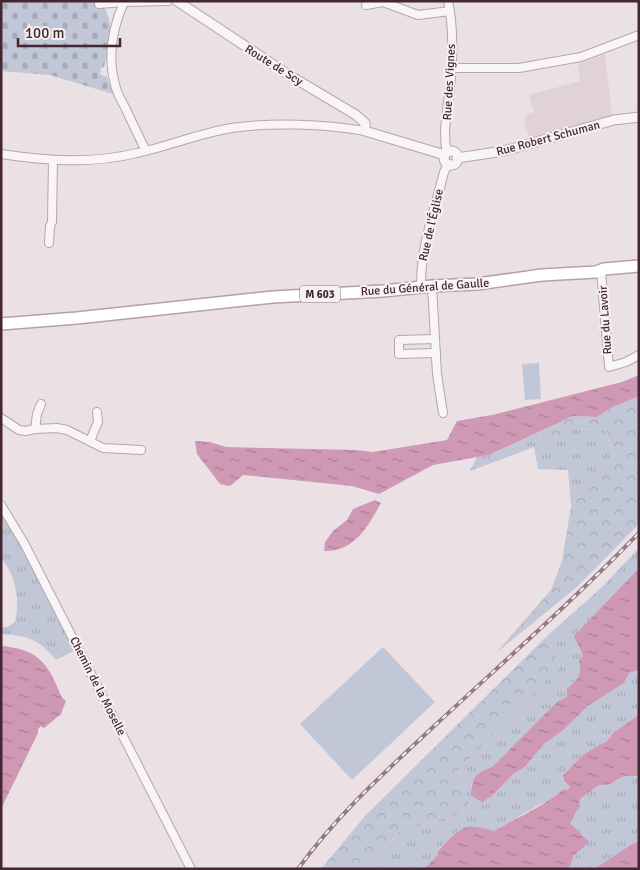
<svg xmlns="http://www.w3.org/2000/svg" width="640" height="870" font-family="Signika,sans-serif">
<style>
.built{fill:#e0d2d8}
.grass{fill:url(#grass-tufts)}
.forest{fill:url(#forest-crowns)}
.cemetery{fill:url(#cemetery-stones)}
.pitch{fill:#c1c7d6}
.water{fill:url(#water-ripples)}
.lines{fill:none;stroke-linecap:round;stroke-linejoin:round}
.minor-casing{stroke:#b6a5ac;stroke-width:10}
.tertiary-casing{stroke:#b6a5ac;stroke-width:11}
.primary-casing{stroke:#b89fa9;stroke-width:14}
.minor{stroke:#f9f4f6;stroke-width:8}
.tertiary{stroke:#f9f4f6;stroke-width:9}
.primary{stroke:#fff;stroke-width:11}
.rail-casing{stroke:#977884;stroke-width:4}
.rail{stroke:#f8f1f4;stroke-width:2;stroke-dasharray:5.5;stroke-linecap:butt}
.labels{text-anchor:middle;stroke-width:4;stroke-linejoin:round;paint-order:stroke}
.shield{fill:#f8f1f4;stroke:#7b646c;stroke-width:1}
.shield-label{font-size:11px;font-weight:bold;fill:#452732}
.street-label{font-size:12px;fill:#452732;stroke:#f8f1f4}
</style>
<defs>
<pattern id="grass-tufts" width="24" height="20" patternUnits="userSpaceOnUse" patternTransform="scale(1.25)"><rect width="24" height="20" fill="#c1c7d6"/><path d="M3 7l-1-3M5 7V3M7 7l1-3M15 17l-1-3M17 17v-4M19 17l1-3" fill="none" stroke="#a7abb8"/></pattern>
<pattern id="forest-crowns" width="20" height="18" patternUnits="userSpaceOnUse" patternTransform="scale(1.25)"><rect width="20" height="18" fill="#c1c7d6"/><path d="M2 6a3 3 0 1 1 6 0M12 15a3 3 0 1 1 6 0" fill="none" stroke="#a7abb8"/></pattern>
<pattern id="cemetery-stones" width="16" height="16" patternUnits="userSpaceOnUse" patternTransform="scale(1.25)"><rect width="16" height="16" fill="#c1c7d6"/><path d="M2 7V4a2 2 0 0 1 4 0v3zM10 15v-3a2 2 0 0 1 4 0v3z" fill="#a7abb8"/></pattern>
<pattern id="water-ripples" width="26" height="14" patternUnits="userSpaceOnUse" patternTransform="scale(1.25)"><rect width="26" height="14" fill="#cf98b4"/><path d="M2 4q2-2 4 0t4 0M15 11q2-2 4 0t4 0" fill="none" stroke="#aa7c93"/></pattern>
</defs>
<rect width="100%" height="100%" fill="#ebe1e5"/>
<path class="built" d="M605 54 612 116 529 138 524 122 526 114 534 112 529 95 580 81 578 64Z"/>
<g class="grass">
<path d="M574 429 605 430 614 456 571 506 568 470 538 469 534 447 470 471 477 457 489 455 537 433 542 442Z"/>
<path d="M1 505 79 648 56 660C39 639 28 636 1 634V627H7L15 622C20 601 16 575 1 558Z"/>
<path d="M639 548V568L615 593 578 647 583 656 579 660C582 673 578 681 567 688V697L558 701 492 767C478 772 477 773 471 786L492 796 514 773 524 768 544 744 563 729 588 706 624 683 629 673 639 670V712L636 717 614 732 606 742 599 745 583 755 563 775 564 781 570 787 567 790 562 789 550 800 537 806 494 831C462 823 459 829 437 851L439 855 424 869H367L399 832 471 810 458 771 560 666 547 636 601 588Z"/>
<path d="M630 775 636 777 639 776V841L632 844 594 869H569L574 857 588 842 570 823 580 805 579 803 581 798 599 785C615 786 616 777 630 775Z"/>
</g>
<g class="forest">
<path d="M639 396V524L577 587 496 653 551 590 562 561 571 506 614 456 605 430 574 429 542 442 537 433 573 416 597 417 613 407Z"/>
<path d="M547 636 560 666 458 771 471 810 399 832 367 869H321L365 816Z"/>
</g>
<path class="cemetery" d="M3 1H99L100 7H104C115 26 110 47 104 67L101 68 100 73 101 75 107 77 113 94 50 75 1 71V12Z"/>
<g class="pitch">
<path d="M539 363 541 399 525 400 522 364Z"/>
<path d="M383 647 435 702 352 780 300 724Z"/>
</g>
<g class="water">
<path d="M639 375V396L613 407 597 417 573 416 489 455 433 465 379 494 352 486 243 475 230 486 220 484 197 454 195 441 210 442 226 447 356 450 373 452 447 440 457 421 492 415 622 382Z"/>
<path d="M375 500 381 503C368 526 355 552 324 551L325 542 333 531 347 520 353 509Z"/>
<path d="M639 568V670L629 673 624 683 588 706 563 730 544 744 524 768 514 773 492 796 482 802 472 796C470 778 476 772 492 767L558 701 567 697V688C578 681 582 673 579 660L583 656 574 636Z"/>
<path d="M2 646C31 649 44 657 56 684 59 690 60 697 66 701L61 714 44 728 41 726 38 729V733L1 809Z"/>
<path d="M639 712V776C634 777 631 775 626 776 614 779 615 786 599 785L581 798 579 803 580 805 570 823 589 842 574 856 569 869H424L438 855 437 852C444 844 459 827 469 827 477 826 486 829 494 831 517 817 544 807 563 789L567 790 570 787 564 781 563 775 583 755 599 745 606 742 614 732 636 717Z"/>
<path d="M639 841V869H594L632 844Z"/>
</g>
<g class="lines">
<defs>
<g id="minor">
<path d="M99 4 124 2"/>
<path d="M366 5 383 2 418 15 450 11"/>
<path d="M452 68H519L581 57 639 35"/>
<path d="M146 151C139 137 132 123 126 109 122 102 118 95 116 88 107 59 112 29 124 2L168 1"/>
<path d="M447 153C442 132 448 107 450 87 453 59 454 29 448 1"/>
<path d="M1 154C47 161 92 164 137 153 169 146 200 133 232 128 273 122 324 124 365 131"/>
<path d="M49 243 50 226 52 222 53 160"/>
<path d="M601 270 609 367 626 362 639 355"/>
<path d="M432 286 437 374 443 413"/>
<path d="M421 287C420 248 435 209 444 172L448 164"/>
<path d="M435 339 399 340V354L436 353"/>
<path d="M1 418 19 430 26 431 35 429 57 428 67 430 103 448 141 450"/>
<path d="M35 429 37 414 41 404"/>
<path d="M90 441 98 422 97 412"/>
<path d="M1 505 24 543 191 869"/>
</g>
<g id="tertiary">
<path d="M177 1 289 75 356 115 365 123V131L445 155"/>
<circle cx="451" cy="158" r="7"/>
<path d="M457 158 504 151 614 120 639 117"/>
</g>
<path id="primary" d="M1 324 77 318 273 297 383 291 432 286 477 284 542 275 596 272 604 269 639 266"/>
</defs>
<use href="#minor" class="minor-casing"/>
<use href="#tertiary" class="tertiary-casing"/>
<use href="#primary" class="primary-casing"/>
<use href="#minor" class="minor"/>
<use href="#tertiary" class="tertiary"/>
<use href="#primary" class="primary"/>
<defs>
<path id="rail" d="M298 869C336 816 384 773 431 729 501 664 573 601 639 533"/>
</defs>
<use href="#rail" class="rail-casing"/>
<use href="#rail" class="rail"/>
</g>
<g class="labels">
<rect class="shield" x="300" y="285.5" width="40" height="17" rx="4"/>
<g class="shield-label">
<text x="320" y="298">M 603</text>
</g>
<g class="street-label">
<text transform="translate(274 65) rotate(32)" y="4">Route de Scy</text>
<text transform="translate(449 82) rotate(-87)" y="4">Rue des Vignes</text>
<text transform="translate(548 138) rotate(-15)" y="4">Rue Robert Schuman</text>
<text transform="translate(431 225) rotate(-77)" y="4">Rue de l'Église</text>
<text transform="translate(425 287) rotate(-4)" y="4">Rue du Général de Gaulle</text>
<text transform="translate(605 320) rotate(-94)" y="4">Rue du Lavoir</text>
<text transform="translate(98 686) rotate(63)" y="4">Chemin de la Moselle</text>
</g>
</g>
<rect width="640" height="870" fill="none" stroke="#452732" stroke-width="5"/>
<path d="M18 38v8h102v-8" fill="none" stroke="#452732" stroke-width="2.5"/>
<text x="25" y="38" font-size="15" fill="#452732" stroke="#f8f1f4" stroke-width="4" paint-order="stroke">100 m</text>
</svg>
